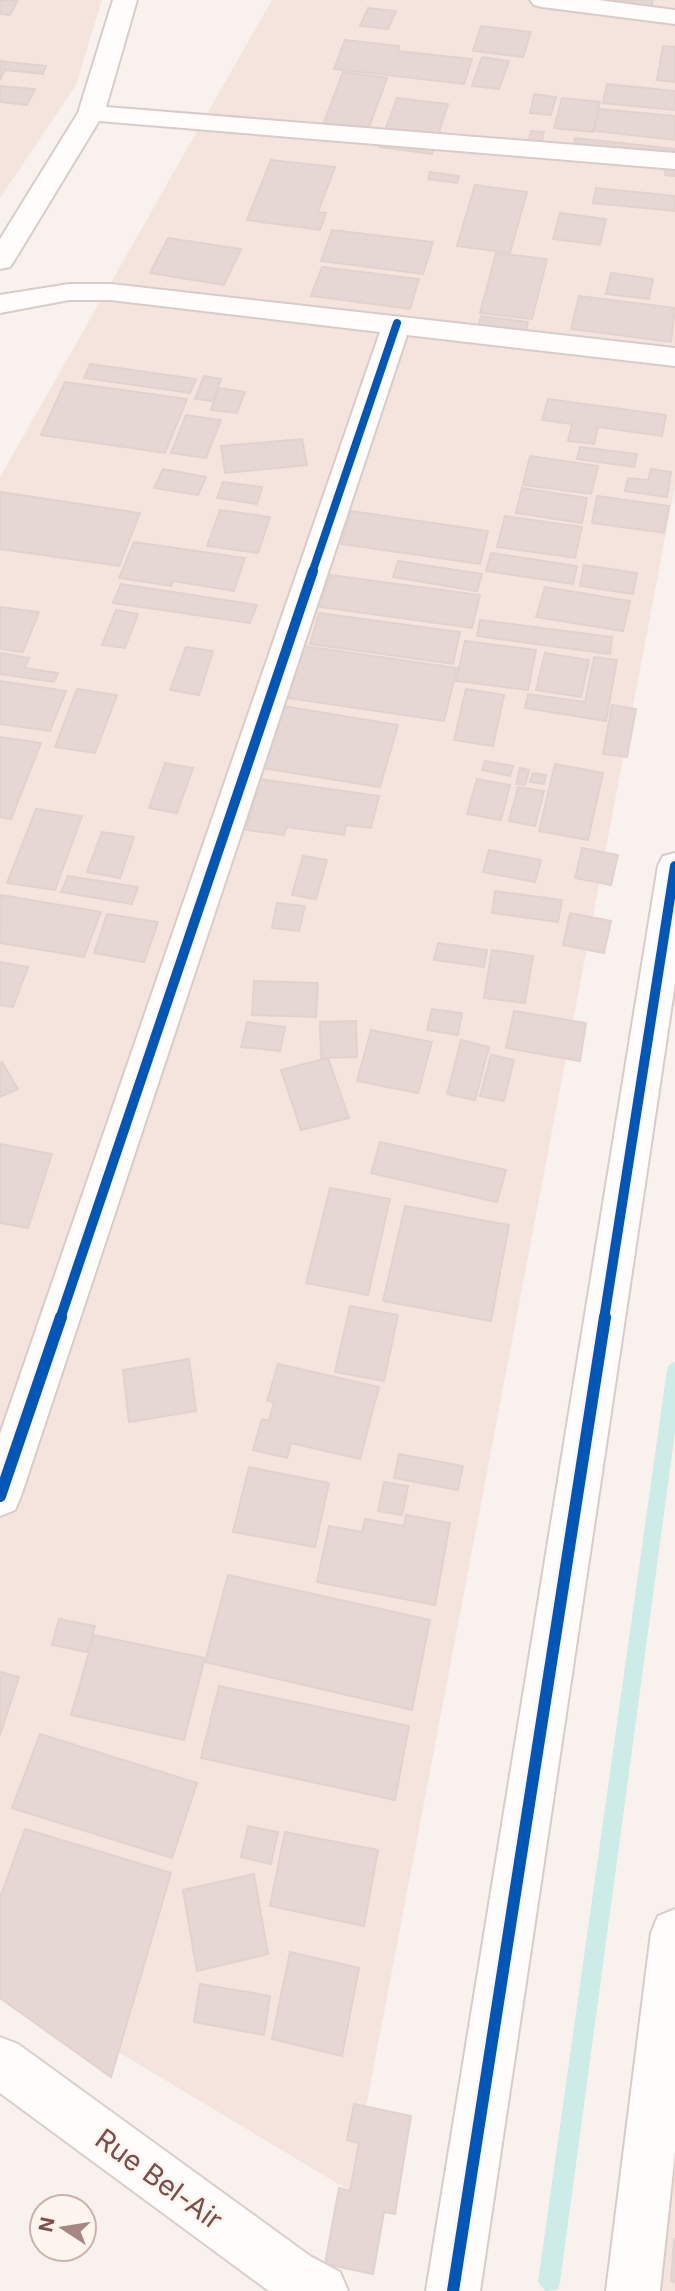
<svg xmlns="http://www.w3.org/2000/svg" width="675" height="2291" font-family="Inter,sans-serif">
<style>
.residential{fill:#f4e4dd}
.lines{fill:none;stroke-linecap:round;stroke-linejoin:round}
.stream{fill:#cdebe7;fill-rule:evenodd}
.building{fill:#e6d7d4;stroke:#e2d2ce;stroke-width:2}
.minor-casing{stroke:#d8ccca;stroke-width:4}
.secondary-casing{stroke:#dacecb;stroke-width:4}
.minor{fill:#fefdfc;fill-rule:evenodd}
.secondary{fill:#fefdfc;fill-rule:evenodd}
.cycleway-far2-casing{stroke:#fff5ef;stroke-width:11}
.cycleway-far1-casing{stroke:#fff5ef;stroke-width:14}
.cycleway-casing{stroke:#fff5ef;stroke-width:17}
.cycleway-far2{stroke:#0057b8;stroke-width:8}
.cycleway-far1{stroke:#0057b8;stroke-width:10}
.cycleway{stroke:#0057b8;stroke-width:12}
.labels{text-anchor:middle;stroke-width:5;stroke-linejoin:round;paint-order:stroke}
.near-street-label{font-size:28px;fill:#7a4e4a;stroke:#fff5ef}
</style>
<rect width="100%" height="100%" fill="#f9f1ed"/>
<g class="residential">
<path d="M0 0H102L76 85 0 198Z"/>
<path d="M272 0H675V486L350 2191 0 1981V477Z"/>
<path d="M675 2086V2291H650Z"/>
</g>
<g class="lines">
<path class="stream" d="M675 1362V1432L560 2282 557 2290 545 2291 538 2282 667 1370 669 1365Z"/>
</g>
<g class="building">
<path d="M0 0H18L10 15 0 14Z"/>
<path d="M579 0H653L650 11Z"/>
<path d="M368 8 396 11 388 29 360 26Z"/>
<path d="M481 26 531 32 523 57 473 51Z"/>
<path d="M345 40 399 46 398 51 472 59 464 84 334 69Z"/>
<path d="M663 46 675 47V82L657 80Z"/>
<path d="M482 57 509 61 499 89 472 86Z"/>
<path d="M0 61 46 66 43 74 5 70 0 80Z"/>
<path d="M343 72 387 78 368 130 323 125Z"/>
<path d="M607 84 675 91V110L603 103Z"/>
<path d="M0 86 35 89 27 105 0 102Z"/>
<path d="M534 94 556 97 551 115 530 113Z"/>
<path d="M397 98 448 104 432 154 379 147Z"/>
<path d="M562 98 600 102 593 132 554 128Z"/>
<path d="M599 109 675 116V140L594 131Z"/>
<path d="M531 131 544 132 541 145 528 144Z"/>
<path d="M575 138 675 149V176L665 175 666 167 571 158Z"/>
<path d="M271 160 335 167 318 212 326 213 320 230 247 220Z"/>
<path d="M430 172 459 176 457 183 428 179Z"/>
<path d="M475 185 527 192 510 253 457 246Z"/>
<path d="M596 188 675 196V211L593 203Z"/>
<path d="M560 213 606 219 600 245 553 239Z"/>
<path d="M332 230 433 242 423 274 321 261Z"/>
<path d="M168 238 241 249 224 285 150 273Z"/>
<path d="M496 253 547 259 532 319 480 313Z"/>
<path d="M322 267 419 279 410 309 311 296Z"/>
<path d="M611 273 653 279 649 299 606 294Z"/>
<path d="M579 296 675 308 671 342 571 329Z"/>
<path d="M481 316 528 322 523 343 476 337Z"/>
<path d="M90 364 196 379 190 393 84 378Z"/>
<path d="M204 376 221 379 212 401 195 399Z"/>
<path d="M65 382 187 399 165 453 41 435Z"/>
<path d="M219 388 245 392 237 413 211 410Z"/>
<path d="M548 399 666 415 662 436 598 427 594 444 568 441 572 424 542 420Z"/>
<path d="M186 415 221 420 206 458 171 453Z"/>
<path d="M302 439 307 465 225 473 221 446Z"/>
<path d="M580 447 637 454 634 467 577 459Z"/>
<path d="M530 456 598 466 591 494 523 485Z"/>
<path d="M163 469 206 477 198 495 154 488Z"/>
<path d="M651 469 671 472 667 497 625 491 628 478 648 480Z"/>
<path d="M223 482 262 487 257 504 217 498Z"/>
<path d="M522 488 587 498 582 523 516 513Z"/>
<path d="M0 492 140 513 119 566 0 549Z"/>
<path d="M597 496 669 506 664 533 592 523Z"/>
<path d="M220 510 270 517 258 553 207 546Z"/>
<path d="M351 511 488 531 480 564 341 544Z"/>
<path d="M505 516 582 527 575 558 497 547Z"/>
<path d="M134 542 245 558 234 591 173 581 171 586 119 578Z"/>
<path d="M491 553 577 566 573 584 486 571Z"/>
<path d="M398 561 482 574 477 591 393 577Z"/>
<path d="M584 565 637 573 633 594 580 586Z"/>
<path d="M330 575 480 595 472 628 320 607Z"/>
<path d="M121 584 257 605 250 623 113 603Z"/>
<path d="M545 587 630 601 623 631 536 617Z"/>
<path d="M0 607 39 612 23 652 0 649Z"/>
<path d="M116 610 138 614 125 648 102 645Z"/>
<path d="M319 613 460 632 453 664 310 644Z"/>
<path d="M480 620 612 637 610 654 477 636Z"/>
<path d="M465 641 536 650 528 690 456 681Z"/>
<path d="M290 644 457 668 444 721 274 696Z"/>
<path d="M186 647 213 651 199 695 170 690Z"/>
<path d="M0 653 29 658 25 668 58 673 54 682 0 674Z"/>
<path d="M545 653 589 660 581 697 536 690Z"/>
<path d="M594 657 617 660 606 721 525 708 528 694 585 702Z"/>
<path d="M0 681 66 691 50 731 0 724Z"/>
<path d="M77 689 117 695 95 753 55 747Z"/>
<path d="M466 689 504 695 493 746 454 740Z"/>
<path d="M271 704 398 725 380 787 250 766Z"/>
<path d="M612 705 636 709 627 757 603 754Z"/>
<path d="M0 737 41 743 11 819 0 817Z"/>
<path d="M485 761 513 766 510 776 482 770Z"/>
<path d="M165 763 193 768 177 813 149 808Z"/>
<path d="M555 764 603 773 588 840 539 831Z"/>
<path d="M520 768 529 770 525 785 516 784Z"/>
<path d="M533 773 546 775 544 784 530 782Z"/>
<path d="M260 779 379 796 371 828 346 825 344 835 287 827 284 835 246 830Z"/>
<path d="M477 779 510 785 501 820 467 814Z"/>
<path d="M518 787 544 791 535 826 509 821Z"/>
<path d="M36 809 82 816 55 890 7 883Z"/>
<path d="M102 832 134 837 120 878 87 872Z"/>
<path d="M582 848 618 855 611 885 575 878Z"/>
<path d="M489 850 541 860 535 882 483 872Z"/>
<path d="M303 856 327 860 316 899 292 895Z"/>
<path d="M68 876 138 887 132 904 61 892Z"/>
<path d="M495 891 562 900 558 922 492 913Z"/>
<path d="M1 895 101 912 84 957 0 943Z"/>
<path d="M277 903 305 906 299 931 272 928Z"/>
<path d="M570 913 611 921 604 953 563 945Z"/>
<path d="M107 914 158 922 144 962 94 953Z"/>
<path d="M438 943 487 950 484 967 434 960Z"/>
<path d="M492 950 533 956 525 1003 484 998Z"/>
<path d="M0 962 28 967 13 1007 0 1005Z"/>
<path d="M254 981 318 983 316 1017 252 1015Z"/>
<path d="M432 1009 462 1013 458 1035 427 1030Z"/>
<path d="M514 1011 586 1023 580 1061 506 1048Z"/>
<path d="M356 1021 357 1057 321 1058 320 1022Z"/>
<path d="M247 1022 285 1027 280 1051 241 1047Z"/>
<path d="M371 1030 432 1042 418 1093 357 1081Z"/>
<path d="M461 1040 489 1047 475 1100 447 1094Z"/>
<path d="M491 1055 514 1060 504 1101 480 1096Z"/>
<path d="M328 1058 349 1118 301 1130 281 1070Z"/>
<path d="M2 1062 18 1089 0 1097V1063Z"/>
<path d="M380 1142 506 1170 497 1202 371 1173Z"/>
<path d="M0 1144 52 1154 28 1228 0 1223Z"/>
<path d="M330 1188 390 1199 368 1295 306 1283Z"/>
<path d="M405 1206 509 1225 491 1321 383 1301Z"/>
<path d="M350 1306 398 1315 384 1381 335 1372Z"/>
<path d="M189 1359 196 1411 129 1422 123 1370Z"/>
<path d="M278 1364 379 1387 360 1459 291 1443 287 1458 253 1450 262 1419 269 1421 274 1402 267 1401Z"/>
<path d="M399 1454 463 1466 458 1490 394 1478Z"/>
<path d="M249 1467 329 1483 315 1547 233 1532Z"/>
<path d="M384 1482 408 1486 402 1515 378 1511Z"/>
<path d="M406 1515 450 1523 435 1605 317 1582 329 1526 362 1532 365 1519 404 1526Z"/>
<path d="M228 1575 430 1620 412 1710 205 1662Z"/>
<path d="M59 1619 95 1626 87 1652 52 1645Z"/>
<path d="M94 1635 205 1658 184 1740 71 1715Z"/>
<path d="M0 1672 19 1677 0 1735Z"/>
<path d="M219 1686 409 1726 395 1800 201 1758Z"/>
<path d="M40 1734 197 1783 172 1858 12 1808Z"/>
<path d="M248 1826 278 1832 271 1864 241 1857Z"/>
<path d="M25 1829 171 1873 111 2077 0 1998V1898Z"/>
<path d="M285 1832 378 1850 364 1926 270 1906Z"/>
<path d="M254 1874 268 1954 197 1971 183 1890Z"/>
<path d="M290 1952 359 1968 342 2056 272 2039Z"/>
<path d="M200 1984 270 1996 264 2035 194 2022Z"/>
<path d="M354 2104 411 2116 395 2214 384 2212 373 2274 325 2264 339 2188 350 2191 359 2143 347 2140Z"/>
<path d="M674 2239H675V2282L671 2281Z"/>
</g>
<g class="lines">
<defs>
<g id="minor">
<path d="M113 0H137L106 107 675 153V169L99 121 14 261 10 267 0 269V239L78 113Z"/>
<path d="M530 0H598L675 10V24L542 7 534 5Z"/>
<path d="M69 284H111L675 348V366L407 335 21 1496 15 1510 0 1516V1434L380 332 111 300H69L0 313V295Z"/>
<path d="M675 853V983L480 2291H426L658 866 663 856Z"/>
<path d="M675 1909V2152L660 2291H606L651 1933 658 1916Z"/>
</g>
<path id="secondary" d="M0 2037 18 2044 310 2256 340 2272 348 2291H269L0 2093Z"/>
</defs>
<use href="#minor" class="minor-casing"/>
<use href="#secondary" class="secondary-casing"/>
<use href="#minor" class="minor"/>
<use href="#secondary" class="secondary"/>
<defs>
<path id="cycleway-far2" d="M312 573 397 323"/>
<g id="cycleway-far1">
<path d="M60 1319 313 571"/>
<path d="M604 1319 675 866"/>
</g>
<g id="cycleway">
<path d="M0 1496 61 1317"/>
<path d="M453 2291 605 1317"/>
</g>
</defs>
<use href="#cycleway-far2" class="cycleway-far2-casing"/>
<use href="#cycleway-far1" class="cycleway-far1-casing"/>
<use href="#cycleway" class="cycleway-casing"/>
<use href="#cycleway-far2" class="cycleway-far2"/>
<use href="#cycleway-far1" class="cycleway-far1"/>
<use href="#cycleway" class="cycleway"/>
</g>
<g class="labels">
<g class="near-street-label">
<text transform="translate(159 2179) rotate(36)" y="10">Rue Bel-Air</text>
</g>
</g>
<g transform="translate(63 2228) rotate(282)"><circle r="33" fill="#fff5ef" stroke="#cab2ad" stroke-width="2"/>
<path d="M0-5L12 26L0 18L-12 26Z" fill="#a68783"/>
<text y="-10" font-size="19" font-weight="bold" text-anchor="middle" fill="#7a4e4a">N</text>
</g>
</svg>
